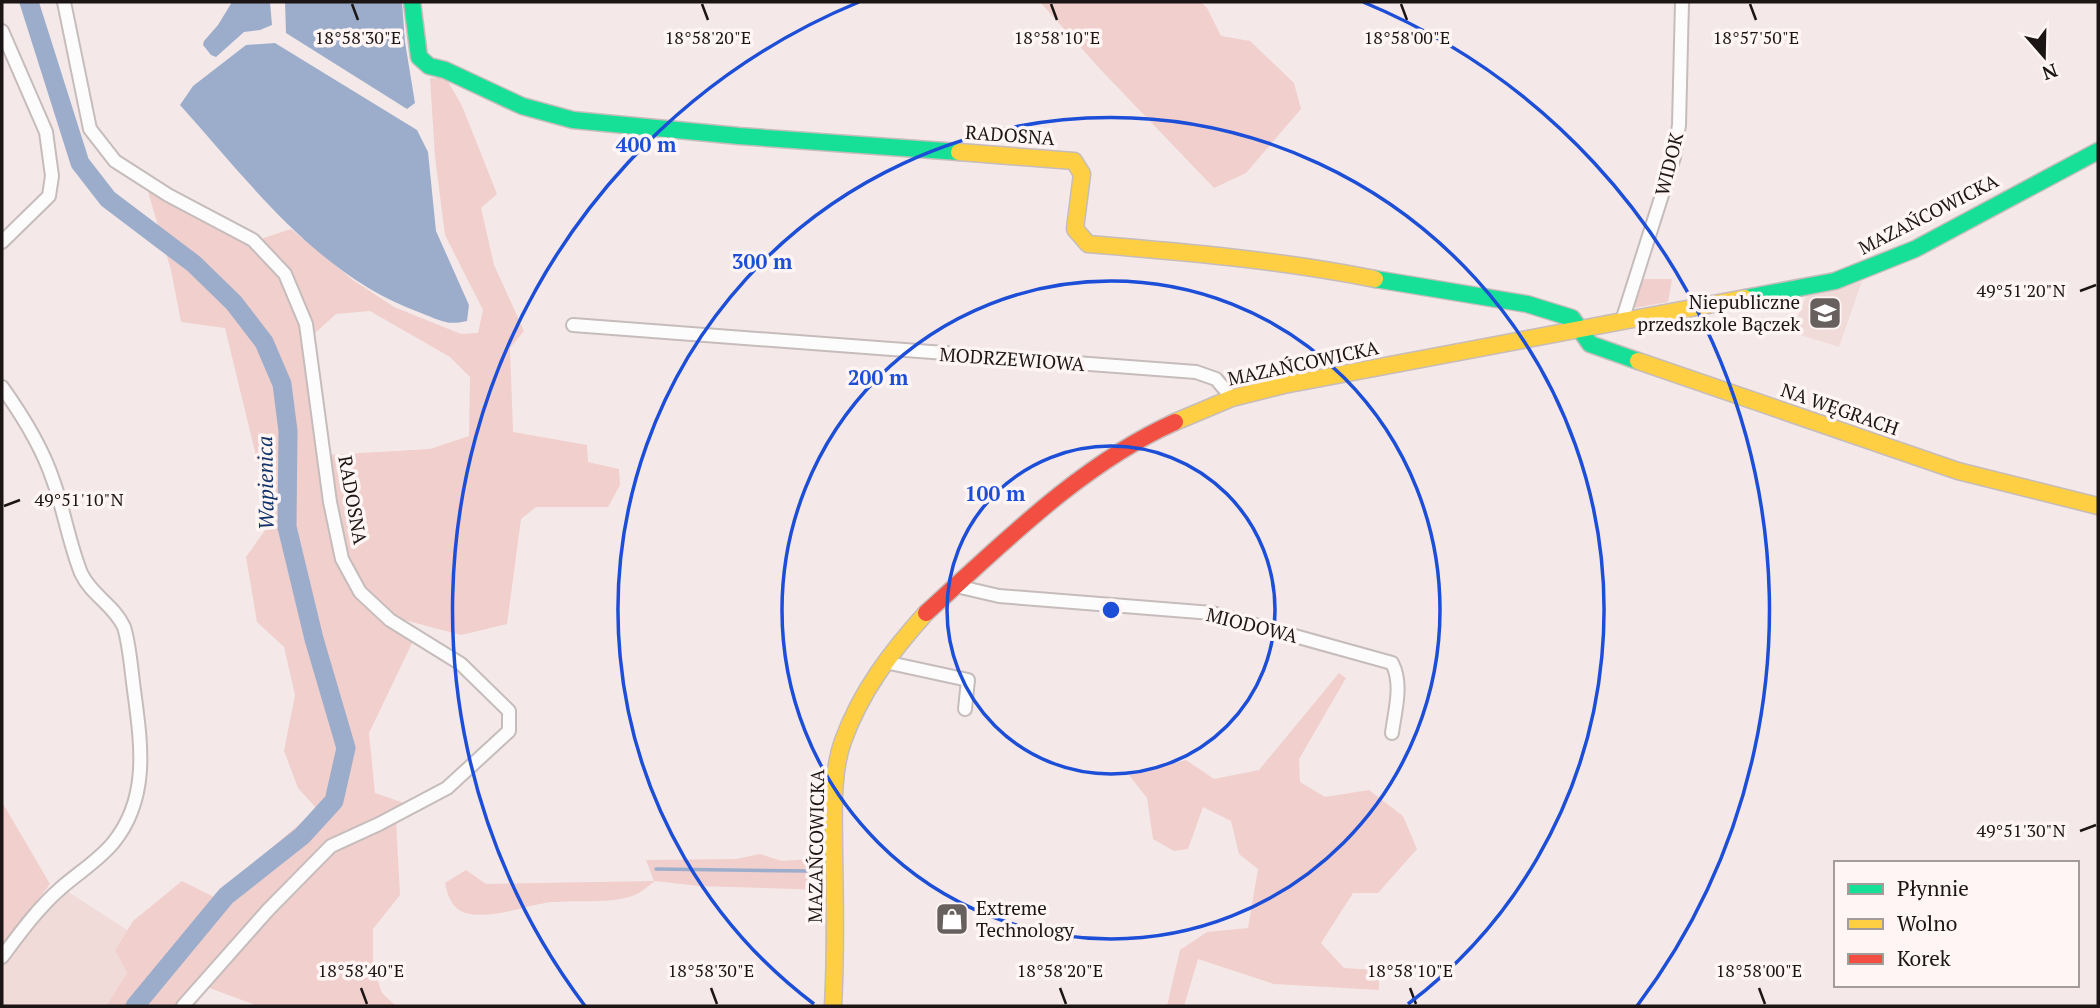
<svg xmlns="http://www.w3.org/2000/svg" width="2100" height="1008" font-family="'PT Serif',serif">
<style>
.built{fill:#f1dbd9}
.green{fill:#f0cfcc}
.water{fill:#9cadcb}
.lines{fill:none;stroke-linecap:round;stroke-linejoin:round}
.stream{stroke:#9cadcb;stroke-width:3.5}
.river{stroke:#9cadcb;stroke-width:19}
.street-casing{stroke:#c5bcbb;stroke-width:16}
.fast-casing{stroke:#c5bcbb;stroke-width:19}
.slow-casing{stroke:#c5bcbb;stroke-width:19}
.jam-casing{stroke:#c5bcbb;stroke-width:19}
.street{stroke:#fdfcfc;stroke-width:12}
.fast{stroke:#16e098;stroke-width:16}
.slow{stroke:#ffcf43;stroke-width:16}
.jam{stroke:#f24e42;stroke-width:16}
.ticks{fill:none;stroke:#1c1515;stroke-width:2.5}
.ring{fill:none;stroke:#1d4ed8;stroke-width:3.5}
.labels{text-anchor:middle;stroke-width:7;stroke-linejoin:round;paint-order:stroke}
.street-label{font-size:19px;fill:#1c1515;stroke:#fef5f4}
.poi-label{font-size:19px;fill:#1c1515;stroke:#fef5f4;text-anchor:end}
.water-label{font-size:21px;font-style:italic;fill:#103369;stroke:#fef5f4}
.ticks-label{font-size:18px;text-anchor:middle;fill:#1c1515;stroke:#fef5f4;stroke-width:7;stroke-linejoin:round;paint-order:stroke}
.centre{fill:#1d4ed8;stroke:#fef5f4;stroke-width:3.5}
.ring-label{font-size:21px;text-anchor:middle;font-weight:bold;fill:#1d4ed8;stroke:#fef5f4;stroke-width:7;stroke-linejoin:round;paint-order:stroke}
</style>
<rect width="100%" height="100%" fill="#f4e9e8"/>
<g class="built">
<path d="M1862 281 1839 347 1791 332 1807 294 1841 288Z"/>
<path d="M64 889 127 930 115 950 127 973 106 1006H2V963Z"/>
</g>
<g class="green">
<path d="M1040 2H1201L1207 8 1221 36 1250 41 1294 83 1301 109 1246 173 1214 188 1100 69Z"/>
<path d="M430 78H446L462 106 497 194 481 208 494 265 524 331 510 348 513 432 587 445 588 462 619 469 620 485 608 507H536L521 519 507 624 461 635 393 617 363 590 345 557 327 455 430 449 469 436 470 377 450 357 370 311 336 314 302 345 326 502 357 594 414 639 369 733 375 793 407 804 331 843 188 990 175 1006H106L127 973 115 950 133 921 182 881 214 897 317 809 298 788 284 751 295 695 284 647 257 622 246 557 266 529 258 464 225 328 181 322 171 270 147 188 249 243 291 229 353 280 394 307 461 334 478 333 483 310 445 235 435 157Z"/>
<path d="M1640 279H1672L1668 302 1634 308Z"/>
<path d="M1339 673 1346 678 1299 759 1300 782 1325 797 1369 790 1403 816 1417 849 1378 893H1353L1321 943 1344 968 1379 970V990L1274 984 1198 959 1184 1006H1167L1180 950 1207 932 1248 928 1258 869 1239 854 1231 821 1203 807 1188 849 1174 851 1153 839 1147 798 1129 775 1186 760 1214 779 1259 770Z"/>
<path d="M2 802 50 884 2 947V801Z"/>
<path d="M396 820 400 895 373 929V967L382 993 396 1006H258L204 986 334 849Z"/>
<path d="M760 854 782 861 826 858V890L699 886 655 881C649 885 643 891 637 894 615 905 571 899 545 903 521 907 495 918 470 914 453 911 448 898 445 883L466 870 486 884 654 881 646 860 736 859Z"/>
</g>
<g class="water">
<path d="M232 2H270L272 25 260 30 244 32 216 57 211 55 203 45 204 41 218 25Z"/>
<path d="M285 2H402L405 42 415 103 407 109 286 33Z"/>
<path d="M275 43 417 130 428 152 436 231 469 305 467 321C446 326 440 320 421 313 318 276 251 184 180 105L193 86 246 45Z"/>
</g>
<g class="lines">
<path class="stream" d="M656 869 809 871 826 868"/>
<path class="river" d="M29 2 80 163 108 199 194 264 234 303 264 342 282 384 288 431 287 527 314 639 346 748 334 801 302 836 226 896 135 1006"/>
<defs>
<g id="street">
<path d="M64 2 90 129 115 161 168 195 253 240 285 274 306 324 330 502 342 559 360 592 390 620 461 664 509 711V731L447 788 379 824 331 846 268 910 183 1006"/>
<path d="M2 31 46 132 52 176 49 196 2 242"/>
<path d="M1622 321 1674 157 1679 125 1682 2"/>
<path d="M573 325 1196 372 1216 379 1232 398"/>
<path d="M2 387C22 415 42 447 53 480 64 510 69 543 81 573 91 595 114 605 124 627 130 647 131 669 134 690 141 743 150 798 113 843 98 861 78 873 61 888 38 908 20 933 2 957"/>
<path d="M956 586 999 596 1212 613 1392 663C1403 684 1395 710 1392 733"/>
<path d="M885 662 968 680 965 709"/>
</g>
<g id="fast">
<path d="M412 2 419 57 429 66 445 70 522 106 573 120 739 136 959 152"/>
<path d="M1375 279 1527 304 1572 318 1590 344 1638 361"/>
<path d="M1745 298 1835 281 1915 249 2098 151"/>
</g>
<g id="slow">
<path d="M959 152 1074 161 1082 174 1075 229 1088 244C1184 252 1280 260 1375 279"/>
<path d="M1638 361 1958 471 2098 506"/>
<path d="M1175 422 1232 398 1284 385 1745 298"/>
<path d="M833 1006C836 955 835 903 834 852 834 818 831 774 843 741 861 691 891 652 926 613"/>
</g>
<path id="jam" d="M926 613C1001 545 1081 464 1175 422"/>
</defs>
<use href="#street" class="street-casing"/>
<use href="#fast" class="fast-casing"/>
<use href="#slow" class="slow-casing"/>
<use href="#jam" class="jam-casing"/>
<use href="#street" class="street"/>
<use href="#fast" class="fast"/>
<use href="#slow" class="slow"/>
<use href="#jam" class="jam"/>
</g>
<path class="ticks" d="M352 4 358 20M702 4 708 20M1051 4 1057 20M1401 4 1407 20M1750 4 1756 20M2080 291 2096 285M4 506 20 500M2080 831 2096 825M361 988 367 1004M711 988 717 1004M1060 988 1066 1004M1410 988 1416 1004M1759 988 1765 1004"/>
<g class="ring">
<circle cx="1111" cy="610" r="164"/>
<circle cx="1111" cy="610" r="329"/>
<path d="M814 1004A493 493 0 1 1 1408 1004"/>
<path d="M585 1006A658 658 0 0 1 859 2M1363 2A658 658 0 0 1 1637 1006"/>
</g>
<defs>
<symbol id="school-square" viewBox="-11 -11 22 22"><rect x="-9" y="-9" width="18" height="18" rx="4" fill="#685f5f" stroke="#fef5f4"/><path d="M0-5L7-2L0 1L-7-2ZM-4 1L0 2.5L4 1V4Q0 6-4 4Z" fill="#fff"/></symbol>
<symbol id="shop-square" viewBox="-11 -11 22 22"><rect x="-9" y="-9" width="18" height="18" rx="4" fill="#685f5f" stroke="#fef5f4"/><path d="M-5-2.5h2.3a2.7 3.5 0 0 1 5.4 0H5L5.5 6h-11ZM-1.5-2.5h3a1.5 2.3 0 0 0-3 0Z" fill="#fff"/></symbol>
</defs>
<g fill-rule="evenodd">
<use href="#school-square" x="1806" y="294" width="38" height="38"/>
<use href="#shop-square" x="933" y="900" width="38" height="38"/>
</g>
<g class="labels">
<g class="street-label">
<text transform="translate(1010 135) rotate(4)" y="7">RADOSNA</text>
<text transform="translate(1669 164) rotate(-76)" y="7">WIDOK</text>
<text transform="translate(1928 214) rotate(-27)" y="7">MAZAŃCOWICKA</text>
<text transform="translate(1012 359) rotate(4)" y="7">MODRZEWIOWA</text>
<text transform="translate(1303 363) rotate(-12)" y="7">MAZAŃCOWICKA</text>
<text transform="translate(1840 409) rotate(19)" y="7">NA WĘGRACH</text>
<text transform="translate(353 500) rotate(80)" y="7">RADOSNA</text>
<text transform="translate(1252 625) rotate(14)" y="7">MIODOWA</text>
<text transform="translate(816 846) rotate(-89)" y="7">MAZAŃCOWICKA</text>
</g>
<g class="poi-label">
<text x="1800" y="309">Niepubliczne<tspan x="1800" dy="22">przedszkole Bączek</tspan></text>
<text x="976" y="915" text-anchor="start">Extreme<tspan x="976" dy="22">Technology</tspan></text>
</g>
<g class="water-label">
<text transform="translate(266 483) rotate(-91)" y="7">Wapienica</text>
</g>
</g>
<g class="ticks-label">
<text x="358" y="44">18°58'30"E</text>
<text x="708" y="44">18°58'20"E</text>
<text x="1057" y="44">18°58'10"E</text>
<text x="1407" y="44">18°58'00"E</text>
<text x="1756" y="44">18°57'50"E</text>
<text x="2021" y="297">49°51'20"N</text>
<text x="79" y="506">49°51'10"N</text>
<text x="2021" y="837">49°51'30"N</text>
<text x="361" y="977">18°58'40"E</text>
<text x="711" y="977">18°58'30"E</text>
<text x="1060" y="977">18°58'20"E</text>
<text x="1410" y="977">18°58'10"E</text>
<text x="1759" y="977">18°58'00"E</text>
</g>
<circle cx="1111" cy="610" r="10" class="centre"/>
<g class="ring-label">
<text x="646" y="152">400 m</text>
<text x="762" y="269">300 m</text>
<text x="878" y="385">200 m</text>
<text x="995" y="501">100 m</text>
</g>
<rect width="2100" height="1008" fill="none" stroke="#1c1515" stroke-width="7"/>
<rect x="1834" y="861" width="245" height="126" fill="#fef5f4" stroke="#a49b9b" stroke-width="2"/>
<rect x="1848" y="884" width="35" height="10" fill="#16e098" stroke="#a49b9b" stroke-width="2"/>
<text x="1897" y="896" font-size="21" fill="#1c1515">Płynnie</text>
<rect x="1848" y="919" width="35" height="10" fill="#ffcf43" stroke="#a49b9b" stroke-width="2"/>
<text x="1897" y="931" font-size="21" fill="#1c1515">Wolno</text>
<rect x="1848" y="954" width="35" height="10" fill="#f24e42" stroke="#a49b9b" stroke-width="2"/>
<text x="1897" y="966" font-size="21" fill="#1c1515">Korek</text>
<g transform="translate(2044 56) rotate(160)" stroke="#fef5f4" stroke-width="5" paint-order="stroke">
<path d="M0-5L12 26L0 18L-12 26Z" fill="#1c1515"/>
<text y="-10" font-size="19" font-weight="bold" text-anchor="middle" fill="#1c1515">N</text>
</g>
</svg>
